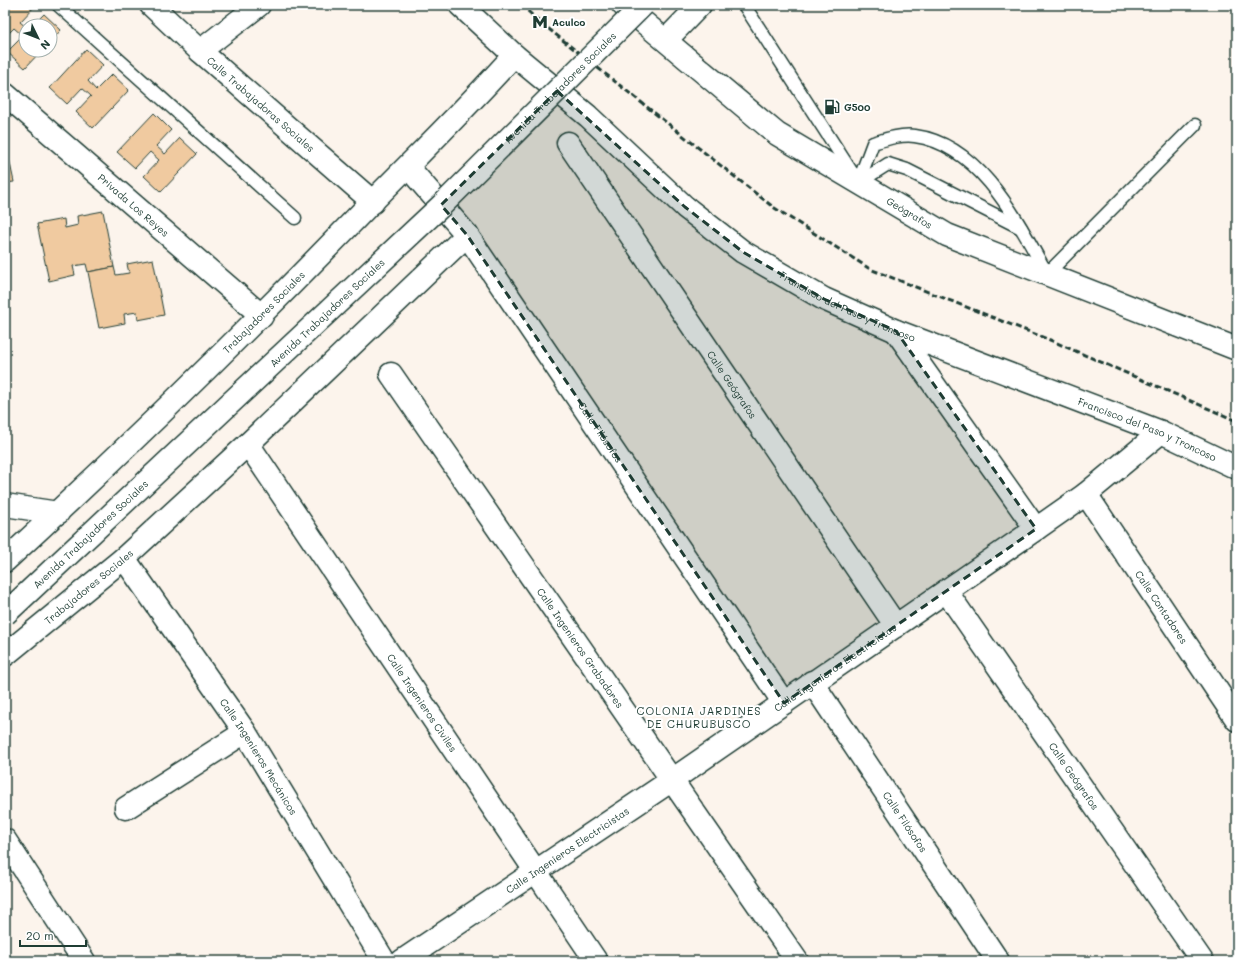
<svg xmlns="http://www.w3.org/2000/svg" width="1242" height="966" font-family="Mali,sans-serif">
<style>
.building{fill:#f0caa0;stroke:#1f3d34}
.lines{fill:none;stroke-linecap:round;stroke-linejoin:round}
.lane-casing{stroke:#1f3d34;stroke-width:15}
.street-casing{stroke:#1f3d34;stroke-width:25}
.secondary-casing{stroke:#1f3d34;stroke-width:25}
.primary-casing{stroke:#1f3d34;stroke-width:25}
.lane{stroke:#fff;stroke-width:12}
.street{stroke:#fff;stroke-width:22}
.secondary{stroke:#fff;stroke-width:22}
.primary{stroke:#fff;stroke-width:22}
.rail{stroke:#1f3d34;stroke-width:3;stroke-dasharray:6 3;stroke-linecap:butt}
.primary-bridge-casing{stroke:#1f3d34;stroke-width:25;stroke-linecap:butt}
.primary-bridge{stroke:#fff;stroke-width:22}
.marked{fill:#1f3d34;fill-opacity:0.2;stroke:#1f3d34;stroke-width:3;stroke-dasharray:8 5;stroke-linejoin:round}
.labels{text-anchor:middle;stroke-width:4;stroke-linejoin:round;paint-order:stroke}
.poi-label{font-size:10px;font-weight:bold;fill:#1f3d34;stroke:#fff;text-anchor:start}
.street-label{font-size:10px;fill:#1f3d34;stroke:#fff}
.neighbourhood-label{font-size:11px;letter-spacing:1px;fill:#1f3d34;stroke:#fff}
</style>
<rect width="100%" height="100%" fill="#fcf4ec"/>
<filter id="ink" filterUnits="userSpaceOnUse"><feTurbulence type="fractalNoise" baseFrequency=".025" numOctaves="2"/><feDisplacementMap in="SourceGraphic" scale="8" xChannelSelector="R" yChannelSelector="G"/><feConvolveMatrix kernelMatrix="1 2 1 2 8 2 1 2 1" color-interpolation-filters="sRGB"/></filter>
<g filter="url(#ink)">
<g class="building">
<path d="M5 5 35 6 20 22 26 27V50H42L25 68 7 52 23 36 14 28 5 37Z"/>
<path d="M44 14 61 30 50 42V26H32Z"/>
<path d="M86 49 103 65 88 81 96 90 112 74 129 90 93 128 76 112 91 96 82 88 67 104 50 88Z"/>
<path d="M154 113 171 130 156 146 165 154 180 138 197 154 161 192 144 176 159 160 150 152 135 168 117 152Z"/>
<path d="M5 140 14 182 5 183Z"/>
<path d="M103 211 114 267 88 272 86 264 73 266 75 275 49 281 37 224 64 219 65 228 78 225 77 216Z"/>
<path d="M153 259 164 315 138 320 137 312 124 314 125 323 99 328 88 272 114 267 116 275 129 273 127 264Z"/>
</g>
<g class="lines">
<defs>
<g id="lane">
<path d="M58 5 295 218"/>
<path d="M744 5 853 174"/>
<path d="M858 183 873 143C886 139 901 134 915 136 981 145 1018 222 1047 274L1195 125"/>
<path d="M858 183 888 164 907 170 1021 228"/>
</g>
<g id="street">
<path id="s1" d="M151 5 200 51 373 202"/>
<path d="M200 51 259 5"/>
<path id="s2" d="M5 94 262 316"/>
<path id="s3" d="M568 143 896 626"/>
<path id="s4" d="M408 167 467 235 784 703"/>
<path d="M896 331 1036 529"/>
<path id="s5" d="M391 374 797 961"/>
<path id="s6" d="M248 444 596 961"/>
<path id="s7" d="M1086 494 1237 720"/>
<path d="M5 505 58 513"/>
<path id="s8" d="M124 558 245 732 384 961"/>
<path id="s9" d="M946 591 1202 961"/>
<path id="s10" d="M5 655 124 558 248 444 467 235"/>
<path id="s11" d="M812 682 998 961"/>
<path d="M126 808 245 732"/>
<path d="M5 840 84 961"/>
<path id="s12" d="M402 961 672 780 1036 529 1086 494 1161 432"/>
</g>
<g id="secondary">
<path d="M666 40 700 5"/>
<path id="s13" d="M5 561C129 447 249 329 366 208 416 157 467 108 514 55"/>
</g>
<g id="primary">
<path id="s14" d="M460 5 514 55 588 116 685 207 743 252 824 299 896 331 1161 432 1237 468"/>
<path id="s15" d="M623 5 777 134 947 235 1237 349"/>
</g>
</defs>
<use href="#lane" class="lane-casing"/>
<use href="#street" class="street-casing"/>
<use href="#secondary" class="secondary-casing"/>
<use href="#primary" class="primary-casing"/>
<use href="#lane" class="lane"/>
<use href="#street" class="street"/>
<use href="#secondary" class="secondary"/>
<use href="#primary" class="primary"/>
<path class="rail" d="M521 5 540 22 773 207 870 269 1050 340 1237 421"/>
<defs>
<g id="primary-bridge">
<path id="s16" d="M5 614 442 205 643 5"/>
</g>
</defs>
<use href="#primary-bridge" class="primary-bridge-casing"/>
<use href="#primary-bridge" class="primary-bridge"/>
</g>
</g>
<path class="marked" d="M557 91 685 207 743 252 824 299 896 331 1036 529 784 703 467 235 441 205Z"/>
<defs>
<symbol id="metro-bare" viewBox="-9 -9 18 18"><path d="M-5.5 5V-5H-3L0 0L3-5H5.5V5H3V-.5L0 4L-3-.5V5Z" fill="#1f3d34" stroke="#fff" stroke-width="2.5" paint-order="stroke"/></symbol>
<symbol id="fuel-bare" viewBox="-9 -9 18 18"><path d="M-5.5-6h7V0h2V4h1.3V-2.5L3-4.5l.8-.8L6-3V5H2.5V1h-1V6h-7ZM-4.2-4.7v3.2H.2V-4.7Z" fill="#1f3d34" stroke="#fff" stroke-width="2.5" paint-order="stroke"/></symbol>
</defs>
<g fill-rule="evenodd">
<use href="#metro-bare" x="529" y="11" width="22" height="22"/>
<use href="#fuel-bare" x="821" y="96" width="22" height="22"/>
</g>
<g class="labels">
<g class="poi-label">
<text x="552" y="26">Aculco</text>
<text x="844" y="111">G500</text>
</g>
<g class="street-label">
<text dy="4" stroke="none"><textPath href="#s16" startOffset="765">Avenida Trabajadores Sociales</textPath></text>
<text dy="4" stroke="none"><textPath href="#s1" startOffset="148">Calle Trabajadoras Sociales</textPath></text>
<text dy="4" stroke="none"><textPath href="#s2" startOffset="170">Privada Los Reyes</textPath></text>
<text dy="4" stroke="none"><textPath href="#s15" startOffset="355">Geógrafos</textPath></text>
<text dy="4" stroke="none"><textPath href="#s14" startOffset="494">Francisco del Paso y Troncoso</textPath></text>
<text dy="4" stroke="none"><textPath href="#s16" startOffset="441">Avenida Trabajadores Sociales</textPath></text>
<text dy="4" stroke="none"><textPath href="#s13" startOffset="359">Trabajadores Sociales</textPath></text>
<text dy="4" stroke="none"><textPath href="#s3" startOffset="292">Calle Geógrafos</textPath></text>
<text dy="4" stroke="none"><textPath href="#s14" startOffset="818">Francisco del Paso y Troncoso</textPath></text>
<text dy="4" stroke="none"><textPath href="#s4" startOffset="328">Calle Filósofos</textPath></text>
<text dy="4" stroke="none"><textPath href="#s16" startOffset="117">Avenida Trabajadores Sociales</textPath></text>
<text dy="4" stroke="none"><textPath href="#s10" startOffset="108">Trabajadores Sociales</textPath></text>
<text dy="4" stroke="none"><textPath href="#s7" startOffset="136">Calle Contadores</textPath></text>
<text dy="4" stroke="none"><textPath href="#s5" startOffset="333">Calle Ingenieros Grabadores</textPath></text>
<text dy="4" stroke="none"><textPath href="#s12" startOffset="523">Calle Ingenieros Electricistas</textPath></text>
<text dy="4" stroke="none"><textPath href="#s6" startOffset="312">Calle Ingenieros Civiles</textPath></text>
<text dy="4" stroke="none"><textPath href="#s8" startOffset="240">Calle Ingenieros Mecánicos</textPath></text>
<text dy="4" stroke="none"><textPath href="#s9" startOffset="225">Calle Geógrafos</textPath></text>
<text dy="4" stroke="none"><textPath href="#s11" startOffset="168">Calle Filósofos</textPath></text>
<text dy="4" stroke="none"><textPath href="#s12" startOffset="199">Calle Ingenieros Electricistas</textPath></text>
</g>
<g class="neighbourhood-label">
<text x="699" y="715">COLONIA JARDINES<tspan x="699" dy="13">DE CHURUBUSCO</tspan></text>
</g>
</g>
<rect width="1242" height="966" fill="none" stroke="#fff" stroke-width="20"/>
<rect x="10" y="10" width="1222" height="946" fill="none" stroke="#1f3d34" stroke-width="1.5" filter="url(#ink)"/>
<g transform="translate(38 38) rotate(133)"><circle r="19" fill="#ffffff" stroke="#a5b1ae"/>
<path d="M0-3L7 15L0 10L-7 15Z" fill="#1f3d34"/>
<text y="-6" font-size="11" font-weight="bold" text-anchor="middle" fill="#1f3d34">N</text>
</g>
<path d="M20 940v6h66v-6" fill="none" stroke="#1f3d34" stroke-width="2"/>
<text x="26" y="940" font-size="12" fill="#1f3d34" stroke="#ffffff" stroke-width="3" paint-order="stroke">20 m</text>
</svg>
